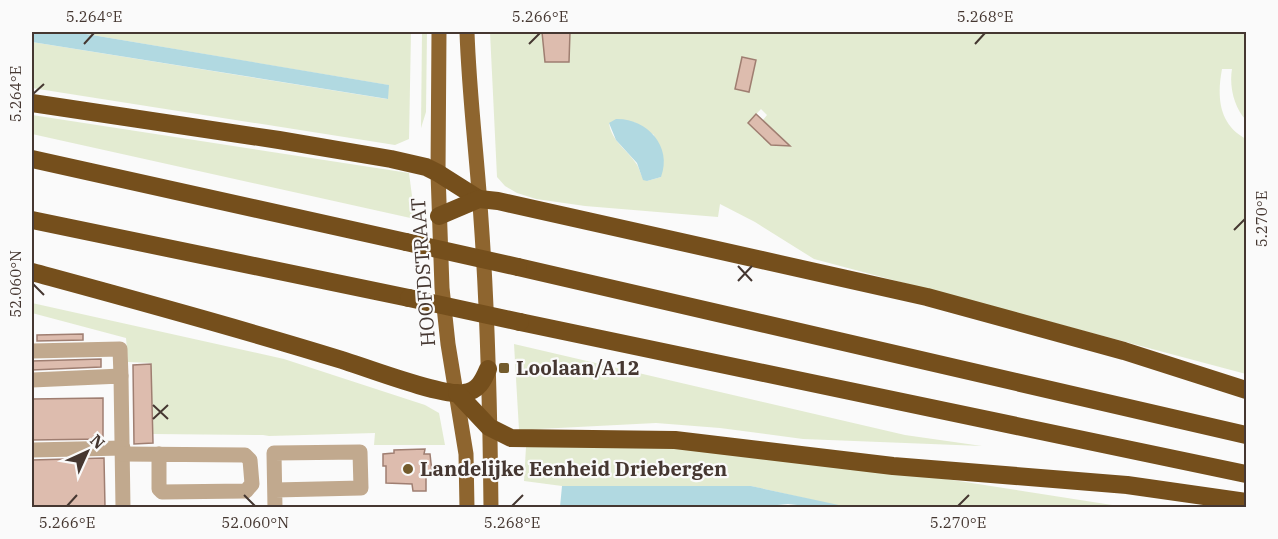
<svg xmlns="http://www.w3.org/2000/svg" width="1278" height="539" font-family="'IBM Plex Serif',serif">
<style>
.green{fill:#e3ebd1;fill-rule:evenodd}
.water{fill:#b1d9e1}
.building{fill:#ddbcae;stroke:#9f7e71;stroke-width:1.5}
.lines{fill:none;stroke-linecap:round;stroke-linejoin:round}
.minor{stroke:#c1a98e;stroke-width:15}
.major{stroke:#8e652f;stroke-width:15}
.highway{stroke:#754f1c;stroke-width:18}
.highway-bridge{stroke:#754f1c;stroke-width:18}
.ticks{fill:none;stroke:#453731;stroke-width:2}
.poi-dot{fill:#735b2c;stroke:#fafafa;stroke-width:2}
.labels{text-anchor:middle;stroke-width:4.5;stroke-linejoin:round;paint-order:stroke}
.street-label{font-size:20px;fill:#453731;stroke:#fafafa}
.poi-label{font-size:20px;font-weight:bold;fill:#453731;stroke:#fafafa;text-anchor:start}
.neatline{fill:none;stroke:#453731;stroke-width:2}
.ticks-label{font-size:15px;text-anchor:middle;fill:#453731}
</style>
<rect width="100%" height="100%" fill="#fafafa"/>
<g class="green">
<path d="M74 32H411L409 139 395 145 32 88V42L387 99 388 85Z"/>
<path d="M422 32H427L426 112 421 128Z"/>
<path d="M490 32H1246V120C1234 108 1229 86 1232 69H1222C1217 96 1218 124 1246 139V374L814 259 755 222 720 204 718 217 585 206 536 199 517 193 505 186 497 177ZM761 109 767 115 763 120 772 129 763 138 748 123ZM634 122 654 135 661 177 647 181C639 176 641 169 635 162 626 149 611 140 609 123Z"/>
<path d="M32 115 409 173 415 219 32 134Z"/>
<path d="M32 303 284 359 425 405 439 413 445 445H374L375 433 269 436 263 435 153 434 151 363 128 362 126 338 32 313Z"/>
<path d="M514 344 905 435 982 446 803 439 720 428 656 423 519 430Z"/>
<path d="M663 444 946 479 1125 507 848 508 751 486H562L524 481 526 447Z"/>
</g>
<g class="water">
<path d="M32 32H74L389 85 388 99 32 42Z"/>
<path d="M616 119C646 118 673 146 661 177L647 181 643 180 637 163 616 140 609 123Z"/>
<path d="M562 486H751L848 507H816L788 504 745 508 560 507Z"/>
</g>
<g class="building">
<path d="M542 32H570L569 62H545Z"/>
<path d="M742 57 756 60 749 92 735 89Z"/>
<path d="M756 114 790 146 771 145 748 123Z"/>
<path d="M83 334V340L37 341V335Z"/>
<path d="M101 359V367L32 370V361Z"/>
<path d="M151 364 153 443 134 444 133 365Z"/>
<path d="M103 398V439L32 440V399Z"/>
<path d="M425 449 424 454H430L432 472H426V491H413L412 484 386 483V466H383V454L394 453V450Z"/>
<path d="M104 458 105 507H32V460Z"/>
</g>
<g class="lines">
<g class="minor">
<path d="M32 351 120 349 121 376"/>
<path d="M32 380 121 376 123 508"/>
<path d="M32 450 123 448"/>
<path d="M123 454 245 455 250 460 252 484 246 491 162 492 159 489V454"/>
<path d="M275 490 361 488 360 452 274 453 275 508"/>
</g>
<g class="major">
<path d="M439 32 438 173 442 288 448 344 466 454 467 508"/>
<path d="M467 32C469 94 477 156 481 219 488 315 490 411 491 508"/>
</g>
<g class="highway">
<path d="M32 103 279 140 391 159 426 167 438 173 479 199"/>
<path d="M32 159 406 242"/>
<path d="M439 216 479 199 498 201 927 297 1124 351 1246 390"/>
<path d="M32 220 409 298"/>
<path d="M518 267 1246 435"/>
<path d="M32 272C135 300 239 328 342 360 367 368 443 397 464 393 478 391 483 381 488 369"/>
<path d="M520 322 1246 474"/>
<path d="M457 393 489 427 511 438 675 440 893 466 1127 485 1246 502"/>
</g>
<g class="highway-bridge">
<path d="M406 242 518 267"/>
<path d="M409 298 520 322"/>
</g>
</g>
<path class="ticks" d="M84 44 94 33M529 44 540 33M975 44 985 33M33 94 44 84M1234 230 1245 219M738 266 752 281M738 281 752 266M33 284 44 295M153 405 168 419M153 419 168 405M244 495 255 506M67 506 77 495M512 506 523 495M958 506 969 495"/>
<g class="poi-dot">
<rect x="498" y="362" width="12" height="12" rx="3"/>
<circle cx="408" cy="469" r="6"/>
</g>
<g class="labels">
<g class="street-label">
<text transform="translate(423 272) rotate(-94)" y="7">HOOFDSTRAAT</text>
</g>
<g class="poi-label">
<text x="516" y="375">Loolaan/A12</text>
<text x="420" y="476">Landelijke Eenheid Driebergen</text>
</g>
</g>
<rect width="1278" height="539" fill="none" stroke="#fafafa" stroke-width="66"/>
<g transform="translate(87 452) rotate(45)" stroke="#fafafa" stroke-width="4.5" paint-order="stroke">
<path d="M0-4.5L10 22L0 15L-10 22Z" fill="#453731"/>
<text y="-9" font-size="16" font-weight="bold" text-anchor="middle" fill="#453731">N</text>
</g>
<rect x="33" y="33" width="1212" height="473" class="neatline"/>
<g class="ticks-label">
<text x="94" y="22">5.264°E</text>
<text x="540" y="22">5.266°E</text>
<text x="985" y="22">5.268°E</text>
<text transform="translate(16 94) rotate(-90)" y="5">5.264°E</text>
<text transform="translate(1262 219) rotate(-90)" y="5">5.270°E</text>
<text transform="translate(16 284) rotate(-90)" y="5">52.060°N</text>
<text x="67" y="528">5.266°E</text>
<text x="255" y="528">52.060°N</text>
<text x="512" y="528">5.268°E</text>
<text x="958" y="528">5.270°E</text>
</g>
</svg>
